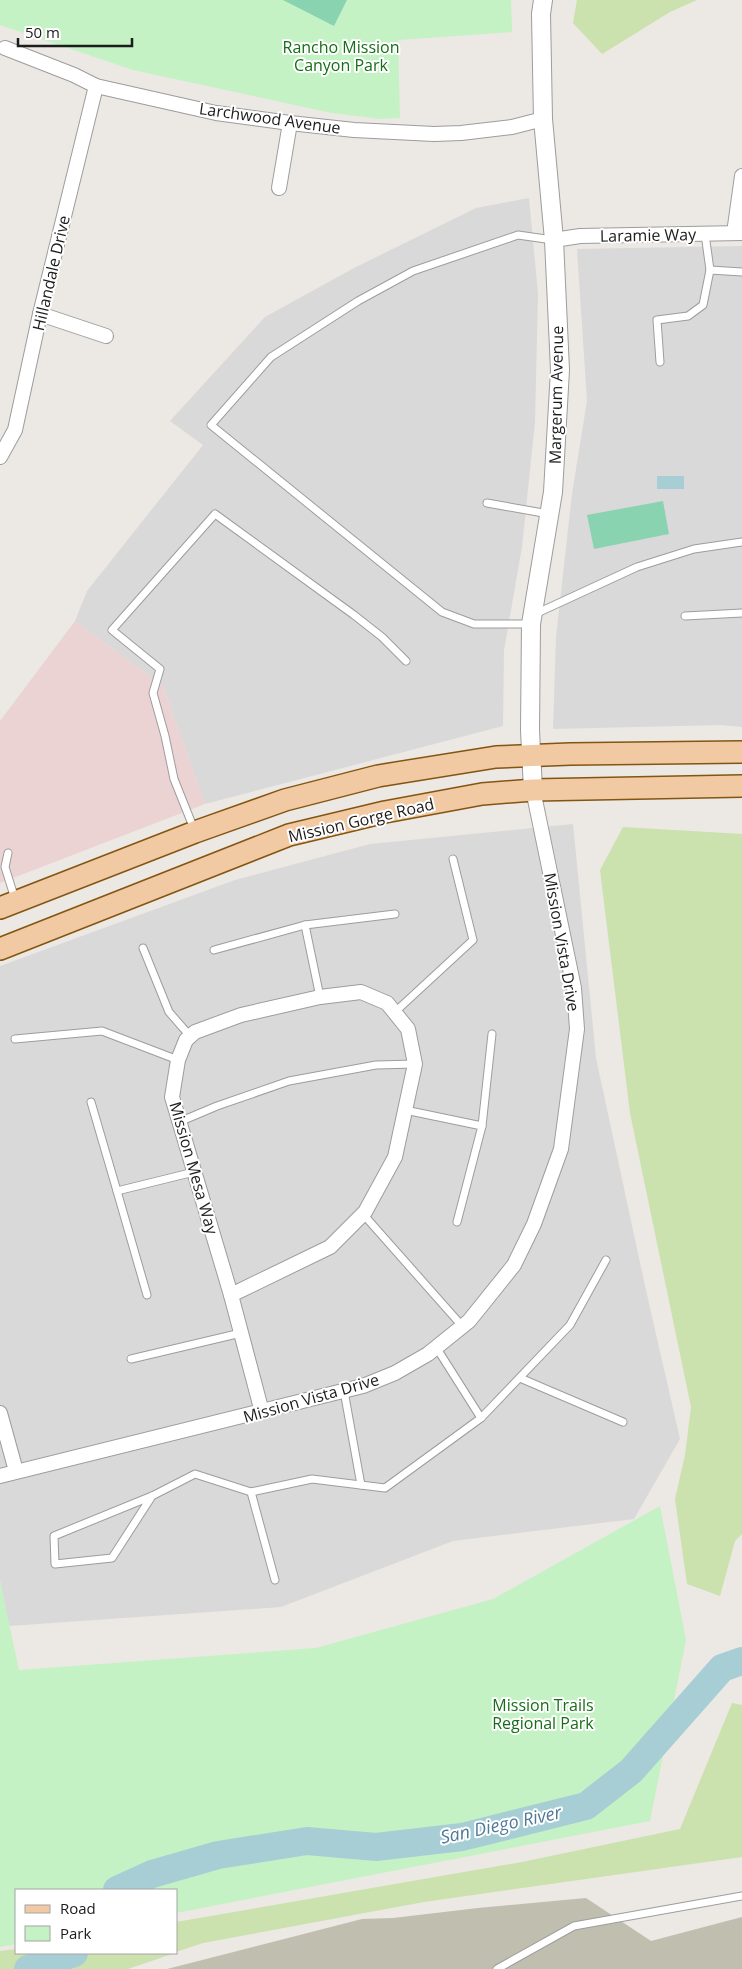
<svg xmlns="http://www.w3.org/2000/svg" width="742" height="1969" font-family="'Open Sans',sans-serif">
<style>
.residential{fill:#dad9d9}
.commercial{fill:#ebd3d4}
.construction{fill:#c0beaf}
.grass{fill:#cbe1ae}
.park{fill:#c4f2c4}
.pitch{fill:#89d3b1}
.water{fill:#a8ced5}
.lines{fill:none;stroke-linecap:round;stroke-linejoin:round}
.river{stroke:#a8ced5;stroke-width:28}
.service-casing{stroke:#9d9d9d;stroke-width:9}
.minor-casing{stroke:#9d9d9d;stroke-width:16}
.tertiary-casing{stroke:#9d9d9d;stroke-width:20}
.primary-casing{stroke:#835511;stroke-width:24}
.service{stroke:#fff;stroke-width:7}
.minor{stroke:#fff;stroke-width:14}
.tertiary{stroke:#fff;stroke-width:18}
.primary{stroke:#f1c9a3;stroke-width:21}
.labels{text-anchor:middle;stroke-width:4;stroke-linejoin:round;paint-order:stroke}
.park-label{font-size:16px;fill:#176d18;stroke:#fff}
.street-label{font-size:16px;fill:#1c1c1c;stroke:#fff}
.water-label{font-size:18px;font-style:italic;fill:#517a99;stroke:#fff}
</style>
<rect width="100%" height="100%" fill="#ece8e3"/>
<g class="residential">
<path d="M529 198 538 293 535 422 522 547 504 650 503 726 205 804 163 686 75 621 87 591 203 445 170 421 265 317 354 268 476 208Z"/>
<path d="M742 246V727L721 725 553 729 556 637 572 494 587 401 577 249Z"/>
<path d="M573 824 596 1058 645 1286 680 1439 634 1519 453 1541 281 1607 9 1626 0 1581V966L235 880 370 844Z"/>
</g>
<path class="commercial" d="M75 621 163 686 205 804 0 883V721Z"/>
<path class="construction" d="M586 1898 651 1941 742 1917V1969H167L362 1919 393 1918 478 1908Z"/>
<g class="grass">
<path d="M577 0H697L670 12 602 54 573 23Z"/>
<path d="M623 827 742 834V1534L735 1541 720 1596 687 1584 675 1499 685 1455 691 1407 630 1113 600 870Z"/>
<path d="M732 1703 742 1705V1857L424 1902 203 1943 176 1952V1922L522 1862 680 1829Z"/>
<path d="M16 1949V1953H175L128 1969H0V1951Z"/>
</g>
<g class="park">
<path d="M0 0H511L512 32 398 40 400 118 381 119 332 113 133 70 0 25Z"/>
<path d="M660 1506 686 1640 650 1821 176 1913V1890H16V1944L0 1947V1581L19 1670 316 1648 493 1599Z"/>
</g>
<g class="pitch">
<path d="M283 0H347L334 26Z"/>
<path d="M663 501 669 534 594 549 587 515Z"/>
</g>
<rect class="water" x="657" y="476" width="27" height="13"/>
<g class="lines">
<g class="river">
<path d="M117 1890 152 1874 218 1855 307 1841 376 1847 462 1837 586 1806 631 1771 722 1668 742 1661"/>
<path d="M28 1969 74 1953"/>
</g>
<defs>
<g id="service">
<path d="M705 234 710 270"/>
<path d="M660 362 657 320 688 316 703 305 710 270 742 272"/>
<path d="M487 503 549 514"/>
<path d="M535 614 637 567 694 549 742 542"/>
<path d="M685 616 742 613"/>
<path d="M531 624H474L442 612 211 425 271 357 358 301 413 271 518 235 553 240"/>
<path d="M194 829 174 779 165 736 153 693 160 669 112 630 215 514 354 615 382 637 406 661"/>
<path d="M8 853 5 867 15 899"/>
<path d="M305 925 320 997"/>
<path d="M143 948 169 1012 190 1036"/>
<path d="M214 950 305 925 395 914"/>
<path d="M395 1012 473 940 453 859"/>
<path d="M15 1039 102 1031 178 1060"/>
<path d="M91 1102 117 1191 194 1172"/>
<path d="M405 1110 482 1126 457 1222"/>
<path d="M179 1122 217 1106 289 1081 376 1065 415 1064"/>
<path d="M482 1126 492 1034"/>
<path d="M117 1191 147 1295"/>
<path d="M363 1214 463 1327"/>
<path d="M436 1347 481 1418 570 1325 606 1260"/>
<path d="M131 1359 241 1333"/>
<path d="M520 1378 623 1422"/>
<path d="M344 1391 361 1485"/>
<path d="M251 1492 275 1580"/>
<path d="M152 1496 112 1558 55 1564 54 1536 152 1496 195 1474 251 1492 312 1479 385 1488 481 1418"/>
<path d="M497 1969 574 1926 742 1896"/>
</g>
<g id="minor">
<path d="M5 48 74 75 96 86 216 113 290 123 354 130 434 134 461 133 512 127 543 119"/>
<path d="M279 188 290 123"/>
<path d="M734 233 742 176"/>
<path d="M554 240 580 236 742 233"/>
<path d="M40 314 106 336"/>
<path d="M0 457 15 430 40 314 96 86"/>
<path d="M361 992 387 1003 408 1029 415 1064 395 1157 365 1212 330 1247 231 1295 172 1097 178 1060 186 1040 195 1032 241 1015 320 997Z"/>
<path d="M231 1295 262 1412"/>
<path d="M0 1413 16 1471"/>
<path d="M0 1476 363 1386 395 1373 428 1354 469 1321 514 1265 534 1224 561 1149 577 1029 574 988 533 790"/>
</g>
<path id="tertiary" d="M533 790 530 730 531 624 553 492 560 370 554 240 543 119 541 14 543 0"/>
<g id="primary">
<path d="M0 908 195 832 285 800 378 776 496 757 570 754 742 752"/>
<path d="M0 949 289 835 385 812 482 794 533 790 742 786"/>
</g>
</defs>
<use href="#service" class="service-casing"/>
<use href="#minor" class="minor-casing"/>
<use href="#tertiary" class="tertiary-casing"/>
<use href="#primary" class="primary-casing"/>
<use href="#service" class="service"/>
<use href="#minor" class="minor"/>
<use href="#tertiary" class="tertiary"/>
<use href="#primary" class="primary"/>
</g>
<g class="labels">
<g class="park-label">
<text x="341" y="53">Rancho Mission<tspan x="341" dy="18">Canyon Park</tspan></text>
<text x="543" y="1711">Mission Trails<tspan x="543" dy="18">Regional Park</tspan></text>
</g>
<g class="street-label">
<text transform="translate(270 118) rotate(8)" y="6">Larchwood Avenue</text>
<text transform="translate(648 235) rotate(-1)" y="6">Laramie Way</text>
<text transform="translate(51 273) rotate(-77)" y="6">Hillandale Drive</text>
<text transform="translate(556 395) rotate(-89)" y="6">Margerum Avenue</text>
<text transform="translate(361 820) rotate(-13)" y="6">Mission Gorge Road</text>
<text transform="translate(562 942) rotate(80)" y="6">Mission Vista Drive</text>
<text transform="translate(194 1168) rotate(74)" y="6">Mission Mesa Way</text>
<text transform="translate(311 1398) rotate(-16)" y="6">Mission Vista Drive</text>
</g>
<g class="water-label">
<text transform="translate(501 1825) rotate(-12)" y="6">San Diego River</text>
</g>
</g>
<rect x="15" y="1889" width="162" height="65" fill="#ffffff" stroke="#a4a4a4"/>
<rect x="25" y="1905" width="25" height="8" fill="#f1c9a3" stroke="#a4a4a4"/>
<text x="60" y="1914" font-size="15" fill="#1c1c1c">Road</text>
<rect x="25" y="1926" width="25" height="15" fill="#c4f2c4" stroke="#a4a4a4"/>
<text x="60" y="1939" font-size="15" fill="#1c1c1c">Park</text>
<path d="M18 38v8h114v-8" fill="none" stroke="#1c1c1c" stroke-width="2.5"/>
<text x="25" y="38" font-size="15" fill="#1c1c1c" stroke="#ffffff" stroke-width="4" paint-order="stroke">50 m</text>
</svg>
